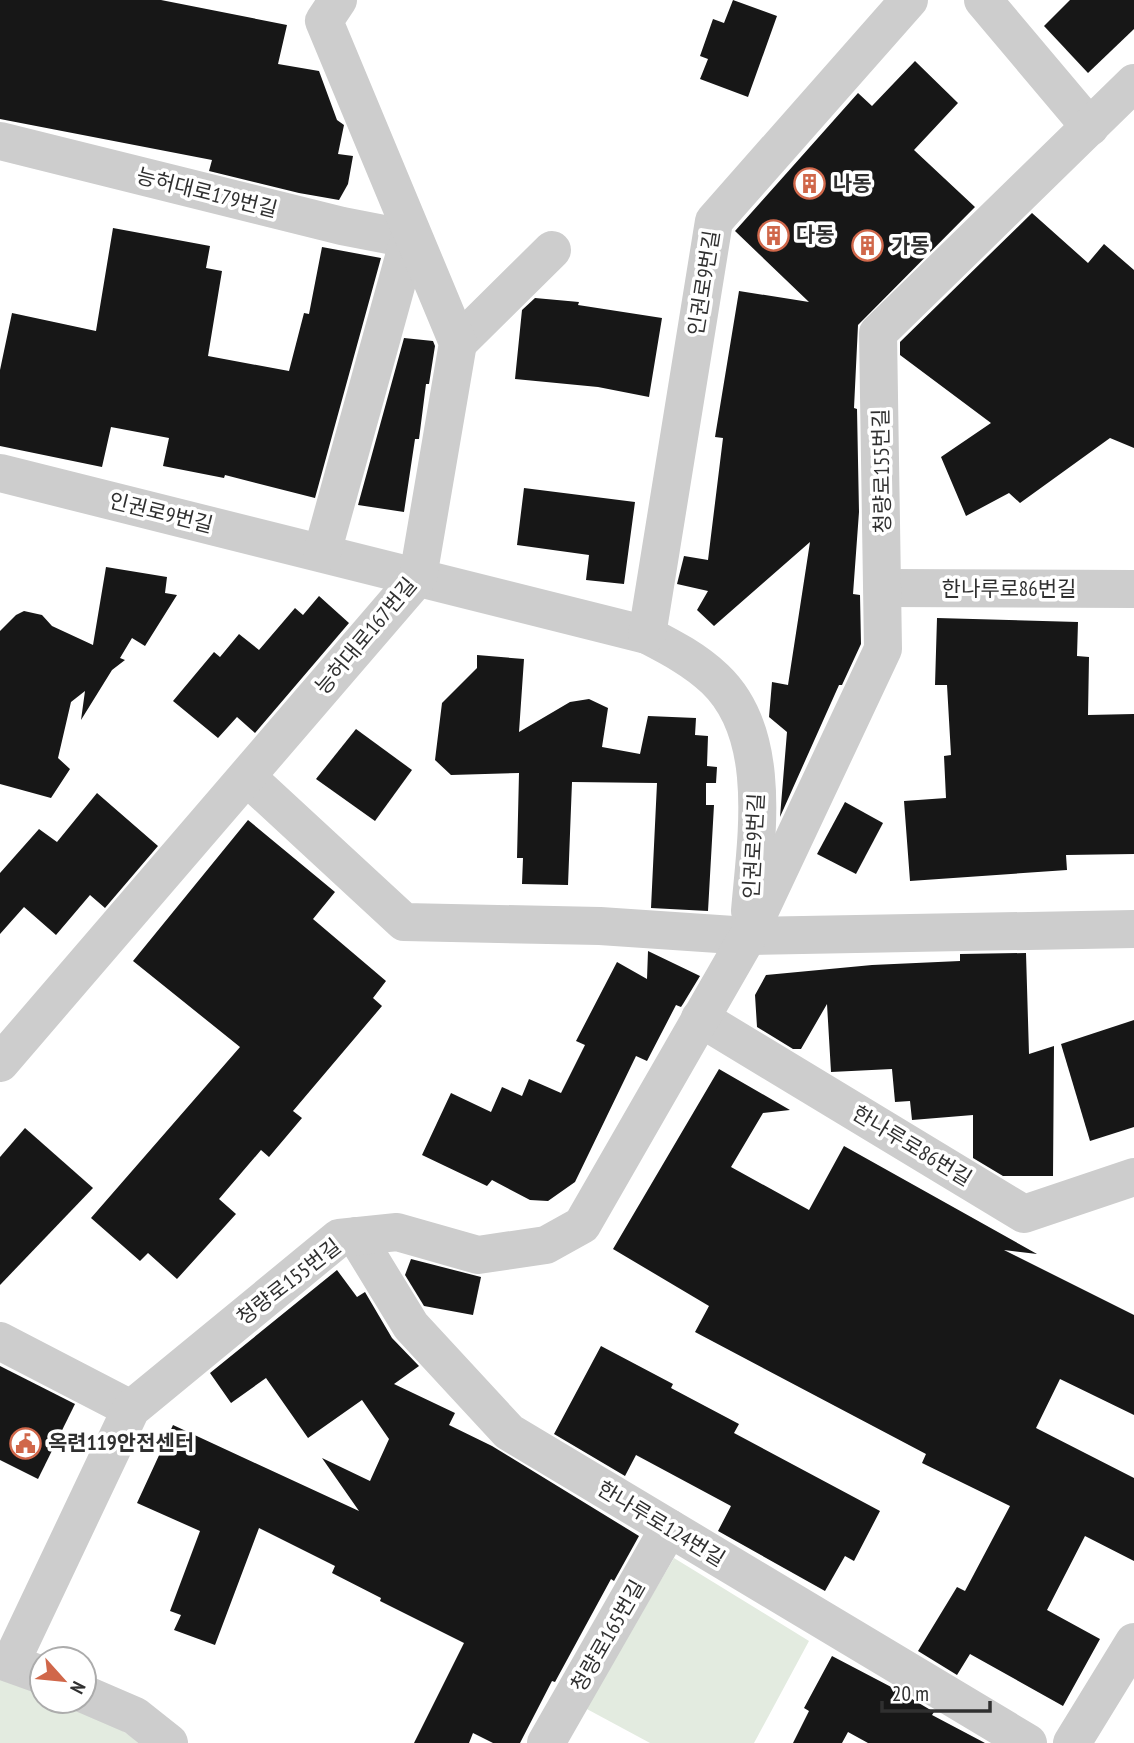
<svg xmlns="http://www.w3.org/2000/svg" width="1134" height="1743" font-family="'PT Sans Narrow','Noto Sans KR',sans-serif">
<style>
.green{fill:#e3ebe0}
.building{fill:#171717}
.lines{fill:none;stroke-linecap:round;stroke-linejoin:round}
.minor{stroke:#cdcdcd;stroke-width:38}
.labels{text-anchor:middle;stroke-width:7;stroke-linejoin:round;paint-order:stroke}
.poi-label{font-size:21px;font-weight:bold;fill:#303030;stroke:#fff;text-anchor:start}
.street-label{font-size:21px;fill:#303030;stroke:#fff}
</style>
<rect width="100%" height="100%" fill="#fff"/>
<g class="green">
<path d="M674 1558 809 1641 754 1743H650L585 1708Z"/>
<path d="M0 1679 42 1694V1701C76 1701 113 1723 140 1743H0Z"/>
</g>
<g class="building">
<path d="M0 0H161L287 25 278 64 319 71 337 120 344 125 338 154 353 156 348 184 339 200 299 193 209 171 212 160 0 119Z"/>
<path d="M733 0 777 16 748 97 700 79 708 59 700 56 713 19 724 23Z"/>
<path d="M1070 0H1134V29L1088 73 1044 26Z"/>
<path d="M915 61 958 103 914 150 975 207 858 325 854 408 857 409 859 512 853 594 860 595 861 644 842 685H839L780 817 787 732 769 717 772 682 788 685 810 542 714 626 697 610 708 591 677 584 684 556 708 560 723 438 715 437 739 291 809 302 735 231 858 93 872 106Z"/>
<path d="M1032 213 1088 263 1104 244 1134 270V448L1110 438 1020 503 1009 493 966 516 941 457 991 423 900 355V342Z"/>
<path d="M113 228 210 246 206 268 222 271 208 356 289 371 304 313 309 314 322 247 381 258 315 498 225 475 224 478 163 466 169 438 111 427 102 467 0 446V370L12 313 96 331Z"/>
<path d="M535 298 579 302 578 305 662 318 649 397 598 387 515 379 522 310Z"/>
<path d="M404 338 433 341 435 346 429 384H426L419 439H415L404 512 358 505Z"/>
<path d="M524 488 635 502 624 584 586 580 589 555 517 545Z"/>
<path d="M106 567 167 577 165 593 177 595 145 646 132 638 120 658 125 660 112 670 81 720 85 691 71 702 58 758 70 769 51 798 0 784V631L16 615 24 611 42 615 52 626 93 645Z"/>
<path d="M319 596 349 623 255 733 237 717 218 738 173 701 214 652 220 657 239 634 259 650 295 608 303 615Z"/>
<path d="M937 618 1078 622 1077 656 1089 657 1088 715 1134 714V854L1066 855 1067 870 910 881 904 801 946 798 944 756 951 755 947 685H935Z"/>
<path d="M477 655 524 659 519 732 570 702 589 699 608 708 602 747 640 754 648 716 696 718 695 735 708 736 707 766 717 767 716 783H706V805H714L708 911 651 908 657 783 572 782 568 885 522 884 523 858H517L519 773 451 775 435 760 442 703 477 668Z"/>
<path d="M356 729 412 770 375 821 316 779Z"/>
<path d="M97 793 158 846 105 908 90 895 56 935 24 907 0 934V873L39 829 57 842Z"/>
<path d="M845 802 883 823 856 874 817 854Z"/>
<path d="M248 820 335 892 313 919 386 981 373 998 382 1006 293 1111 302 1118 269 1157 261 1150 219 1199 236 1214 177 1279 148 1253 140 1261 91 1218 240 1047 133 961Z"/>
<path d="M648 951 700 976 683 1004 681 1007 676 1005 647 1061 636 1056 575 1182 548 1201 530 1200 492 1180 487 1186 422 1155 451 1093 491 1112 502 1087 522 1096 529 1079 561 1093 585 1045 576 1041 617 962 647 979Z"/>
<path d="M1026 953 1029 1054 1054 1046 1053 1176H1003L973 1158V1115L912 1120 910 1101 895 1102 892 1069 831 1072 827 1004 801 1049H793L757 1027 755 995 766 975 872 965 960 961V954Z"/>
<path d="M1134 1020V1127L1090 1141 1061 1044Z"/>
<path d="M719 1069 790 1110 763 1113 731 1167 809 1210 844 1146 1037 1254 1004 1250 1134 1315V1415L1060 1379 1036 1428 1134 1478V1561L1085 1536 1047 1610 1100 1639 1063 1706 970 1654 957 1675 918 1651 957 1587 965 1591 1010 1506 922 1463 926 1454 695 1332 709 1306 613 1249Z"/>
<path d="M25 1128 93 1188 0 1285V1157Z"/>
<path d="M411 1259 481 1277 473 1315 424 1306 405 1275Z"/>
<path d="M337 1270 357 1297 365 1292 392 1338 419 1366 394 1384 455 1413 449 1425 492 1446 639 1536 614 1581 611 1579 555 1682 552 1681 520 1743H493L473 1733 469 1743H414L464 1643 380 1601 381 1598 332 1573 335 1566 259 1528 215 1645 174 1630 181 1615 170 1611 200 1531 137 1503 173 1425 359 1511 322 1458 370 1481 389 1439 362 1400 308 1438 266 1378 231 1403 210 1373Z"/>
<path d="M601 1346 673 1384 671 1388 739 1424 734 1433 880 1511 854 1561 845 1556 825 1591 718 1531 731 1506 636 1455 625 1476 554 1434Z"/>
<path d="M0 1366 75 1404 38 1479 0 1460Z"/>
<path d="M832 1656 895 1689 934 1712 932 1715 985 1743H868L848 1732 842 1743H793L809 1711 804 1708Z"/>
</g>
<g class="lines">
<g class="minor">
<path d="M983 0 1090 127"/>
<path d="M0 141 342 226 414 240"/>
<path d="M458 343 552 250"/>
<path d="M0 473 647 635C672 648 695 660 715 679 774 735 756 839 750 911"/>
<path d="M322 553 409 239"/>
<path d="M885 588 1134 589"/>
<path d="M647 635 714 221 909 0"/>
<path d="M247 777 404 922 600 926 748 936 1134 929"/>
<path d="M700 1018 1024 1214 1134 1177"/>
<path d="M0 1063 418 577 458 343 324 21 338 0"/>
<path d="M356 1236 411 1326 509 1432 1028 1743"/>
<path d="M0 1341 131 1409"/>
<path d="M0 1660 42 1675"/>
<path d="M11 1662 131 1409 339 1238 397 1232 478 1255 546 1245 582 1225 748 936 883 649 878 333 1134 83"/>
<path d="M84 1694 135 1716 169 1743"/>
<path d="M546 1743 669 1528"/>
<path d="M1072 1743 1134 1642"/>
</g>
</g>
<defs>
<symbol id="building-ring" viewBox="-11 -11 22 22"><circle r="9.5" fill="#fff" stroke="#d0674a" stroke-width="1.5"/><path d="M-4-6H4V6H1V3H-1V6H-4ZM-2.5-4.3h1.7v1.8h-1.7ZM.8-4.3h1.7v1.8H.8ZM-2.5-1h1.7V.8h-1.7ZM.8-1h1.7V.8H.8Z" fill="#d0674a"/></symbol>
<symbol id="civic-ring" viewBox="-11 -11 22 22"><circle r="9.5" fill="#fff" stroke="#d0674a" stroke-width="1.5"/><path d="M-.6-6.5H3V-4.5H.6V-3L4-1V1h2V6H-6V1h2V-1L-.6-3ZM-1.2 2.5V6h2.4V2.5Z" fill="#d0674a"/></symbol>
</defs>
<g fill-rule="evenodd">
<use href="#building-ring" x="792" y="166" width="35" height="35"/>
<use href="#building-ring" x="756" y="218" width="35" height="35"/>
<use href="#building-ring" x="850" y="228" width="35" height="35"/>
<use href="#civic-ring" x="8" y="1426" width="35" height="35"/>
</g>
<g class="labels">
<g class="poi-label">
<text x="833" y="191">나동</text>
<text x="796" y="242">다동</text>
<text x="891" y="253">가동</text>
<text x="48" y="1450">옥련119안전센터</text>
</g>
<g class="street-label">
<text transform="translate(207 193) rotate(14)" y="7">능허대로179번길</text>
<text transform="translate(704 283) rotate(-81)" y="7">인권로9번길</text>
<text transform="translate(882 471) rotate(-91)" y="7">청량로155번길</text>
<text transform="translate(161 513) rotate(14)" y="7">인권로9번길</text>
<text x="1009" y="596">한나루로86번길</text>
<text transform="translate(366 636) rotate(-50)" y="7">능허대로167번길</text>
<text transform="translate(754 846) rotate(-87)" y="7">인권로9번길</text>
<text transform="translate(912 1146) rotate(31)" y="7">한나루로86번길</text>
<text transform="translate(289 1282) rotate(-38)" y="7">청량로155번길</text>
<text transform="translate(661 1524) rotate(31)" y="7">한나루로124번길</text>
<text transform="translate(608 1636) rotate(-60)" y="7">청량로165번길</text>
</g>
</g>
<g transform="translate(63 1680) rotate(117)"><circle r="33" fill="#ffffff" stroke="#acacac" stroke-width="2"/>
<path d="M0-5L12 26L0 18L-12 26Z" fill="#d0674a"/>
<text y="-10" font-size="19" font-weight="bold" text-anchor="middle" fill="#303030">N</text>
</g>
<path d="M882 1701v10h108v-10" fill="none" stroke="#303030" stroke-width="3.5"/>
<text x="892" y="1701" font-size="21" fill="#303030" stroke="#ffffff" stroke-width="5" paint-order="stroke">20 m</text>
</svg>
